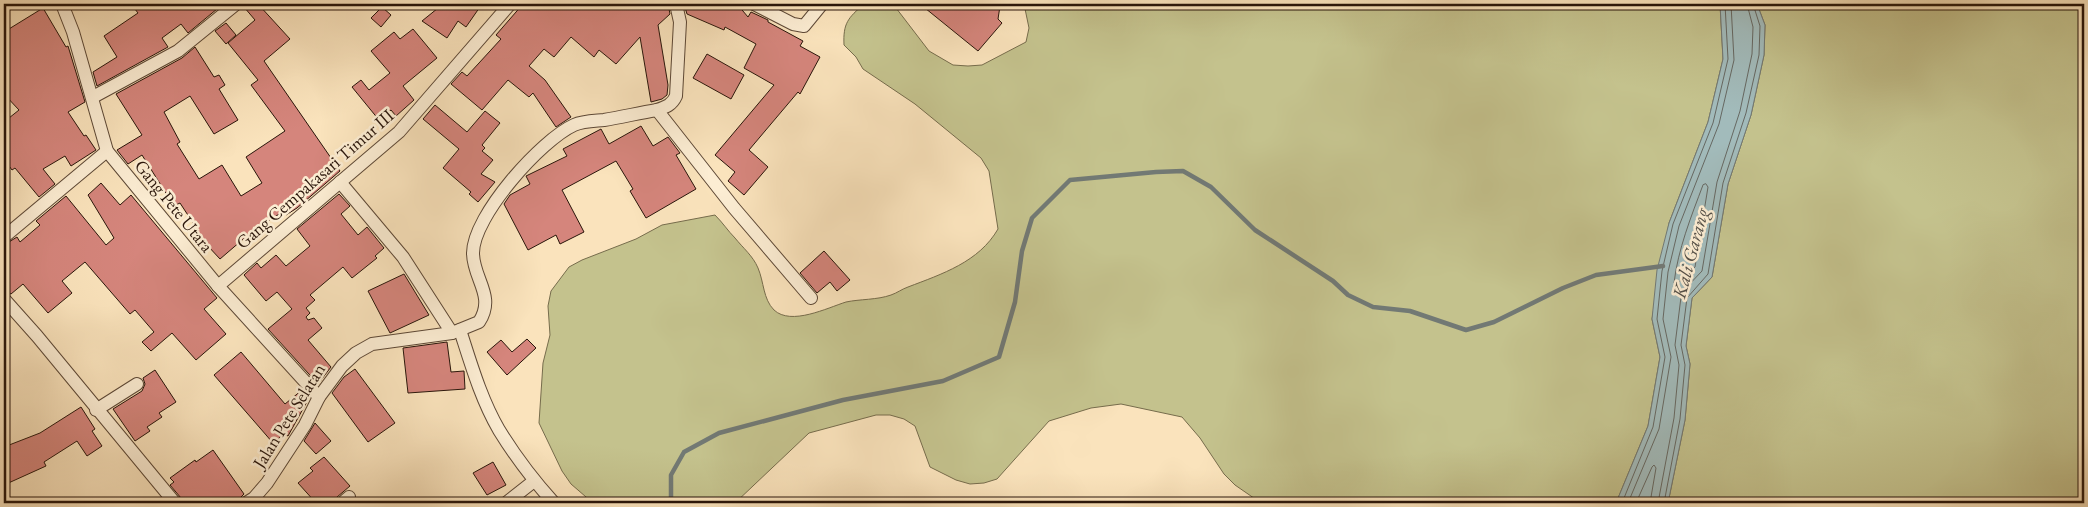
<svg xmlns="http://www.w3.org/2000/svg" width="2088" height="507" font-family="'EB Garamond',serif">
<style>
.green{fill:#c4c28d;stroke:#766c4c}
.water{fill:#a2bbbb;stroke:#727974}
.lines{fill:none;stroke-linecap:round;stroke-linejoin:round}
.shore{stroke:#666862;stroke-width:1}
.stream{stroke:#727974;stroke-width:4.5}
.building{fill:#d5857c;stroke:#29150a}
.minor-casing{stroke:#5d4836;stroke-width:14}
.minor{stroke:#fcedd3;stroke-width:12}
.labels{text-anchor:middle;stroke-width:5;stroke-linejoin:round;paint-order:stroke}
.street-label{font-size:18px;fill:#29150a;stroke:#fcedd3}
.water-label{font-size:19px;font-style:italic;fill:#534f48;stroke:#fcedd3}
</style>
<rect width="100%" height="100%" fill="#fae3bc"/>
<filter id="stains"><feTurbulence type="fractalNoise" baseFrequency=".004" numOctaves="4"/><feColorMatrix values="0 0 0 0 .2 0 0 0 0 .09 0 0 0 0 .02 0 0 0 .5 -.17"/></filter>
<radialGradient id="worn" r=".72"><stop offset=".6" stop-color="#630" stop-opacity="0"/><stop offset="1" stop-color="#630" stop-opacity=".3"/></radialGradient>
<g class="green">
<path d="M864 4H893L929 51 953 65 968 66 982 65 1026 42 1029 28 1024 4H1720L1723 59 1708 122 1669 223 1652 319 1660 357 1648 426 1616 503H1261L1235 485 1224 474 1200 438 1182 417 1121 404 1091 408 1049 421 997 479 984 483 970 484 956 480 930 467 915 426 904 419 890 415H876L809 433 735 503H593L571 484 562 471 539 423 543 363 550 335 548 306 551 291 569 267 582 260 636 239 662 225 715 215C723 223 728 231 735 238 743 248 753 256 758 268 764 282 763 299 774 310 791 326 827 308 846 302 860 299 877 300 891 295 897 293 902 289 908 287 942 274 979 262 998 229L989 171 981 158 915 104 863 69 856 57 844 45C843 23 848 18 864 4Z"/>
<path d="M1757 4H2084V503H1668L1685 420 1690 364 1686 346 1692 298 1712 277 1728 184 1751 115 1764 55 1765 25Z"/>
</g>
<path class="water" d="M1720 4H1757L1765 25 1764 55 1751 115 1728 184 1712 277 1692 298 1686 346 1690 364 1685 420 1668 503H1616L1648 426 1660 357 1652 319 1657 270 1669 223 1708 122 1723 59Z"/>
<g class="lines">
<g class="shore">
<path d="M1706 184 1708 187 1695 267 1676 285 1674 283C1678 249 1691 217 1703 185Z"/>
<path d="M1622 503 1653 427 1665 357 1657 319 1662 271 1673 224 1713 123 1728 59 1725 4"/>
<path d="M1628 503 1659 429 1671 357 1663 319 1668 272 1679 226 1719 124 1734 60 1731 4"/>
<path d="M1636 503 1652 467 1654 465 1656 468 1650 503"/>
<path d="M1658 503 1674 418 1679 365 1675 345 1681 297 1684 290 1702 271 1717 182 1740 111 1752 54 1753 27 1747 4"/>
<path d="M1664 503 1680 419 1685 365 1681 345 1687 298 1708 274 1723 183 1746 113 1759 55 1760 26 1753 4"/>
</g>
<path class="stream" d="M671 503V475L684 452 719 433 843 400 943 381 999 357 1015 302 1022 251 1032 218 1070 180 1156 172 1183 171 1211 187 1255 230 1333 281 1348 295 1373 307 1410 311 1466 330 1494 322 1563 288 1596 275 1663 266"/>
</g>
<g class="building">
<path d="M131 4H223L188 33 181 24 162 38 168 47 97 86 93 72 117 57 104 36 138 13Z"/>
<path d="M244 4H258L290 39 264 61 340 171 297 208 286 215 284 211 262 225 264 228 250 238 248 235 220 259 194 231 197 229 180 203 174 206 142 155 128 164 117 150 142 135 116 94 182 58 195 47 214 77 219 75 225 85 219 89 238 120 214 134 190 96 164 112 180 142 177 144 199 179 222 165 241 196 262 183 246 157 285 131 251 85 258 80 228 43 255 20 244 7Z"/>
<path d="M443 4H482L466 27 458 21 447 38 422 21Z"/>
<path d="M523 4H668L670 14 658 25 668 85 667 95 662 99 651 102 640 37 616 64 599 50 594 57 571 37 554 57 544 49 529 66 545 80 571 117 556 127 533 93 529 97 508 80 482 110 451 84 462 72 467 76 479 63 501 39 496 35Z"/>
<path d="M684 4H737L748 17 751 12 768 20V22L803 41 800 46 820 57 800 94 798 92 749 150 768 167 744 195 728 181 735 172 715 155 774 85 744 68 756 44 725 27 724 30 687 14Z"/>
<path d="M920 4H991L1000 6 998 19 1002 23 978 51Z"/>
<path d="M382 7 391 15 381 27 371 18Z"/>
<path d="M43 8 66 47 68 46 85 102 68 112 84 136 86 135 96 150 71 166 65 156 43 169 55 184 39 197 15 168 12 170 4 159V122L19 110 4 94V32Z"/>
<path d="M226 23 236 35 226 44 215 31Z"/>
<path d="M413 29 437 58 403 86 414 100 396 116 391 110 379 120 352 87 361 80 369 90 390 73 371 51 394 32 400 39Z"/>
<path d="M707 54 744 75 731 99 693 78Z"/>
<path d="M435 105 467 132 485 111 500 123 482 145 485 148 482 151 493 160 481 174 495 182 478 202 469 194 471 192 443 168 459 149 423 119Z"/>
<path d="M641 126 653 146 668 137 680 153 676 155 696 189 646 218 630 191 633 189 616 161 562 190 584 232 560 244 556 235 528 250 504 204 510 195 530 184 526 176 567 156 563 149 601 129 609 144Z"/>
<path d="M101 183 120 205 131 195 217 298 204 309 226 334 196 360 172 333 151 351 142 342 154 332 135 310 130 314 85 262 62 281 72 293 48 313 23 284 11 294 4 291V245L17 237 20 242 40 225 36 221 66 196 106 245 114 238 88 195Z"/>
<path d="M339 194 350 206 341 214 358 235 367 227 384 248 375 256 377 258 352 278 343 267 310 295 315 300 306 308 310 313 306 317 308 320 314 318 322 328 308 340 331 367 318 384 268 329 292 309 277 292 266 301 244 275 257 263 261 268 276 255 286 266 310 246 297 229Z"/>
<path d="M824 251 850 280 837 291 830 282 817 293 800 273Z"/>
<path d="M404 274 429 315 390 333 368 291Z"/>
<path d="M527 339 536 348 507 375 487 352 501 340 512 352Z"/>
<path d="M447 342 451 372 464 371 465 389 408 393 403 348Z"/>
<path d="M241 352 285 404 302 390 309 398 288 436 284 434 273 443 214 375Z"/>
<path d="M355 369 395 423 368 442 332 393 344 377Z"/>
<path d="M155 370 176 402 159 413 162 417 147 427 150 431 135 441 113 409 142 391 145 384 143 378Z"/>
<path d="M81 407 95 429 92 431 102 446 87 456 77 441 44 462 46 466 4 485V447L40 433Z"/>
<path d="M315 423 331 441 316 454 304 441Z"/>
<path d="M213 450 244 494 239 499 238 503H183L181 498 170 485 174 482 170 478 195 460 196 462Z"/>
<path d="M324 457 350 486 330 503H316L298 483 313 471 310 468Z"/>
<path d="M493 462 506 485 487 495 473 473Z"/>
</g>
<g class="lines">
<defs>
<g id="minor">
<path d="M62 4 73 32 107 151 218 286 319 397"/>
<path d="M754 4 793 24 804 26 822 4"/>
<path d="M93 97 178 51 236 4"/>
<path d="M657 110 734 208 811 298"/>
<path d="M340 182 403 257 452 333"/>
<path d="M4 237 107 151"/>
<path d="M218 286 399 132 510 4"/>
<path d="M4 299 37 336 175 503"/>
<path d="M460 330C471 364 481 399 499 430 515 456 534 481 554 503"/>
<path d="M96 410 137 384"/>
<path d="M246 503 254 498 267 483 305 425 319 397 342 366 356 353 372 344 452 333 479 322C496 296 473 279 473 253 473 216 541 140 574 125 583 121 594 121 604 120 622 117 639 113 657 110 666 107 672 105 676 96L680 22 676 4"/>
<path d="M342 503 349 497"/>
<path d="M506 503 534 481"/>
</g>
</defs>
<use href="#minor" class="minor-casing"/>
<use href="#minor" class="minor"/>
</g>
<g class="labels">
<g class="street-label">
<text transform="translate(315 179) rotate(-41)" y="6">Gang Cempakasari Timur III</text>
<text transform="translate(174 206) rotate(51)" y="6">Gang Pete Utara</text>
<text transform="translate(289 416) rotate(-58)" y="6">Jalan Pete Selatan</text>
</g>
<g class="water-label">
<text transform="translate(1690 253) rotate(-75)" y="7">Kali Garang</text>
</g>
</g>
<rect width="2088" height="507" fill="none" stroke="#fae3bc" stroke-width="20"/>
<rect x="5" y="5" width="2078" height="497" fill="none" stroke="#29150a" stroke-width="2.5"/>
<rect x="10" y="10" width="2068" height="487" fill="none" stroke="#29150a"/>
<rect width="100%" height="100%" filter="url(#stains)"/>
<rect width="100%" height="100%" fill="url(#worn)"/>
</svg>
